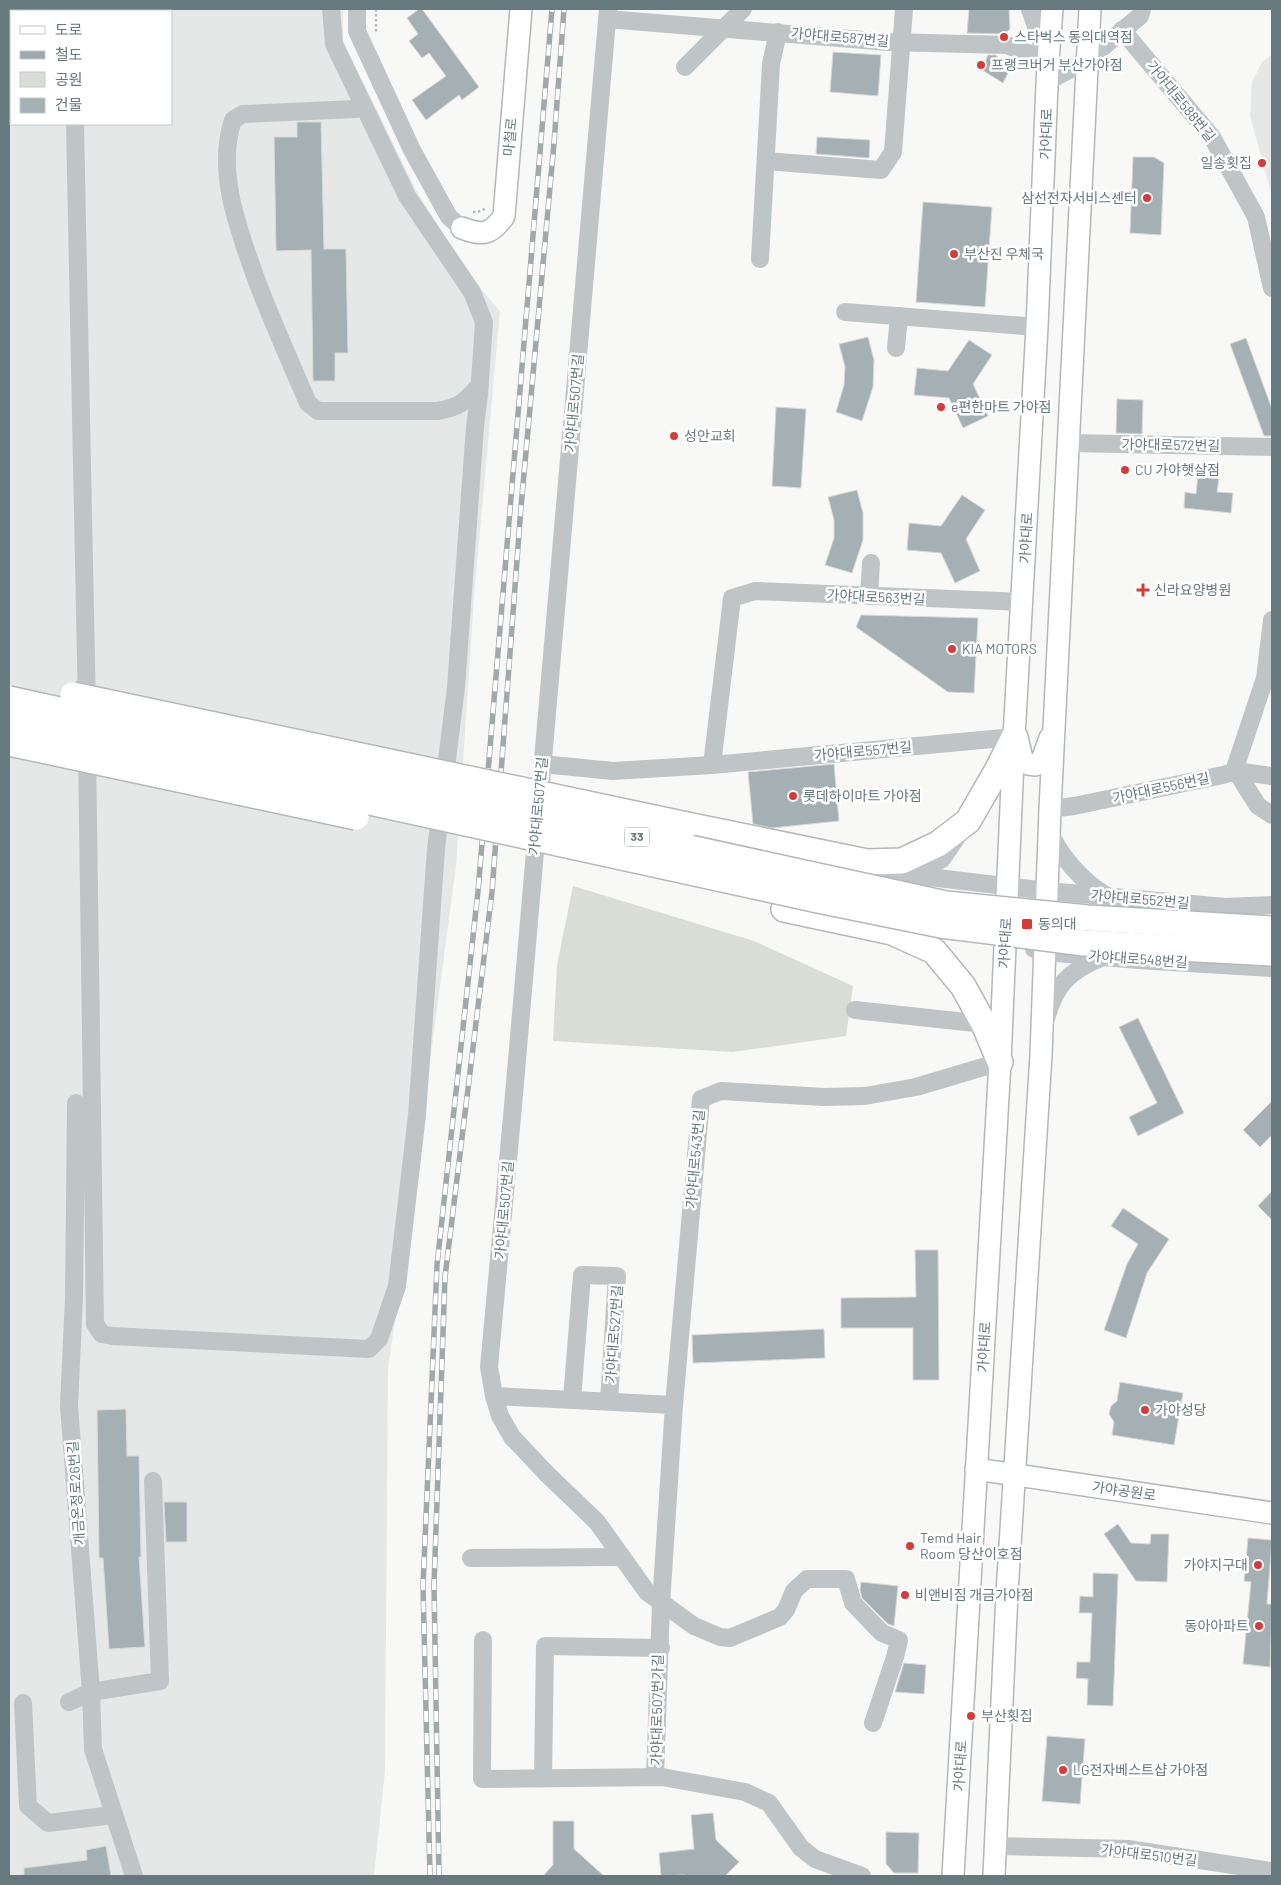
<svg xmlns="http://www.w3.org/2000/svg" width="1281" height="1885" font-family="Barlow,'Noto Sans KR',sans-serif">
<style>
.built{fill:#e6e8e7;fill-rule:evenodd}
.green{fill:#d9ddd5}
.building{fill:#a4b0b3;stroke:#dad9d8}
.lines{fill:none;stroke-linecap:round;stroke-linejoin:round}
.major-casing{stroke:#b1b8ba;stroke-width:24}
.highway-casing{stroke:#b3b8ba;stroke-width:28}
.path{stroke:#b8bcbe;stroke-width:2.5;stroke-dasharray:2.5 2.5;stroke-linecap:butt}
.minor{stroke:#bfc5c7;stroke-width:18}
.major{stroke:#fff;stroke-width:21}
.highway{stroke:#fff;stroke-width:25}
.rail-casing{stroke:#9fa9ac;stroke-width:5.5}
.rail{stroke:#fff;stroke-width:4;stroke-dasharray:11;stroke-linecap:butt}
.highway-bridge-casing{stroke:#b3b8ba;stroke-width:28;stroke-linecap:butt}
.highway-bridge{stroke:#fff;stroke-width:25}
.poi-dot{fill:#d73b37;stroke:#fff;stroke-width:2}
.labels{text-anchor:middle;stroke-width:5;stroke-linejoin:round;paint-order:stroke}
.shield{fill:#fff;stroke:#93a1a5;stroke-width:1}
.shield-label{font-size:12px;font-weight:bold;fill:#65797f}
.street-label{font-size:14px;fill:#65797f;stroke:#fff}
.poi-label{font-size:14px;fill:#65797f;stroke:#fff;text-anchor:start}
</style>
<rect width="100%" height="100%" fill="#f8f8f6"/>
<g class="built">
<path d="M9 9H343V41L416 190 467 273 500 311 474 597 456 866 398 1302 388 1367 385 1771 374 1876H9ZM11 11H171V124H11Z"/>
<path d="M1270 56H1272V196L1250 116 1252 82 1262 62Z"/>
</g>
<path class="green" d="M573 886 754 941 853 986 846 1036 733 1052 553 1041 557 965Z"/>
<g class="building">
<path d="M419 9H422L479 87 462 100 459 95 426 120 412 100 446 76 429 53 422 58 409 41 418 34 407 18Z"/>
<path d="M969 9H1009L1010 29 1004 34 967 33Z"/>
<path d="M833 52 881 55 878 96 830 92Z"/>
<path d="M988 55H996L1008 73 1003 83 982 70Z"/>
<path d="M297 122H321L324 249H346L348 353H335V381H313L311 250 276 251 274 137H297Z"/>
<path d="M817 137 870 140 869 158 816 154Z"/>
<path d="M1133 157H1154L1164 163 1161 235 1130 233Z"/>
<path d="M923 202 992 207 985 307 916 302Z"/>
<path d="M868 337 874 360 873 387 862 421 836 412 844 385 845 367 839 344Z"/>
<path d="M1246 338 1272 409V436H1264L1230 344Z"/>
<path d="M969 340 992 355 973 384 988 416 963 428 949 398 914 395 917 368 948 371Z"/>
<path d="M1117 399 1143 400 1142 434 1116 433Z"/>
<path d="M776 407 806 409 801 488 772 486Z"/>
<path d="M1198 475 1219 478 1217 492 1233 493 1231 513 1184 508 1185 492 1196 494Z"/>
<path d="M857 490 863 513V540L852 573 825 565 834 538V520L828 497Z"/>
<path d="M962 495 985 510 966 539 980 571 955 583 941 553 907 550 909 523 941 526Z"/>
<path d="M861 615 978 618 974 693 948 692 856 627Z"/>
<path d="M834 764 839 821 772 828 753 824 748 772Z"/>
<path d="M1138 1018 1184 1113 1138 1136 1129 1117 1157 1103 1119 1027Z"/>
<path d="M1272 1101V1135L1260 1147 1243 1130Z"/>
<path d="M1272 1191V1220L1258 1206Z"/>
<path d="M1123 1208 1169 1239 1147 1273 1126 1338 1104 1330 1127 1264 1138 1244 1111 1226Z"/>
<path d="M915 1250H938L939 1380H913V1328H841V1298L916 1297Z"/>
<path d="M824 1329 825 1358 693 1363 692 1335Z"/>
<path d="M1120 1382 1183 1393 1174 1445 1112 1435 1114 1422 1109 1414 1111 1406 1117 1401Z"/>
<path d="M126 1409 127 1456H139L141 1557H139L145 1647 109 1649 103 1558H99L97 1410Z"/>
<path d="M164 1502H187V1542H166Z"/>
<path d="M1118 1524 1131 1543 1150 1544 1151 1534H1169L1167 1582 1136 1581 1104 1534Z"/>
<path d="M1248 1538 1272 1540 1267 1604H1272L1270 1667 1243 1664 1251 1582 1244 1581Z"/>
<path d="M1093 1573 1118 1574 1113 1706 1087 1705 1088 1679 1076 1678 1077 1662H1090L1092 1613H1079L1080 1596 1093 1597Z"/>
<path d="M861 1582 898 1586 894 1626 888 1624 862 1598 860 1590Z"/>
<path d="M904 1663 926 1665 924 1694 895 1692Z"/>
<path d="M1047 1736 1085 1739 1080 1804 1042 1801Z"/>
<path d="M713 1813 716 1840 739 1862 725 1876H687L685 1875 661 1876 659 1853 694 1849 691 1815Z"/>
<path d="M553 1821H574V1849L604 1876H543L553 1865Z"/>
<path d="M886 1832 919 1833 918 1873H894L886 1864Z"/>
<path d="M106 1846 111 1876H24V1868L87 1860 86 1850Z"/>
</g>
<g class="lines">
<defs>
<g id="major">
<path d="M462 228C482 236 491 235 504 216L521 9"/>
<path d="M1017 737 1022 759 1028 764 1036 765 1042 760 1050 738"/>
<path d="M976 1469 1272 1513"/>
<path d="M953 1876 1000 1062 1014 737 1037 327 1048 61 1052 9"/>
<path d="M994 1876 1007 1593 1041 1055 1050 809 1090 9"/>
</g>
<g id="highway">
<path d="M687 825 867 862 902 861 938 844 968 821 998 769 1014 737"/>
<path d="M784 909 892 932 934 951 963 986 984 1024 1000 1062"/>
</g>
</defs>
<use href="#major" class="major-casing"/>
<use href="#highway" class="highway-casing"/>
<g class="path">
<path d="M376 9V32"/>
<path d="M473 212H478L487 208"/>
</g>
<g class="minor">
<path d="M72 9V11"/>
<path d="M357 9V31L412 150 449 217 462 228"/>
<path d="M608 9 513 1106 489 1367 494 1396 500 1416 512 1437 547 1474 597 1522 647 1592 694 1626 720 1637 730 1638 780 1617 786 1610 794 1591 807 1579H846L853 1603 882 1633 899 1640 895 1657 873 1723"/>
<path d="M1030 9 1046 56"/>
<path d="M607 19 888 42 1007 45 1048 61"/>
<path d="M1122 30 1212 137 1256 217 1272 288"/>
<path d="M685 67 743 9"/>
<path d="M1048 81 1086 61 1140 16 1142 9"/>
<path d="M364 107 356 109 243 114 233 120C216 171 238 228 255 276 271 319 290 361 308 403L318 411H437C461 407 464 402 480 385"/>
<path d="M75 124 87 708"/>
<path d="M766 161 881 170 893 152 904 9"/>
<path d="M760 259 771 64 778 32"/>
<path d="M845 312 1037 327"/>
<path d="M896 348 899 316"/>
<path d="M1070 443 1272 447"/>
<path d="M869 596 871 563"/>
<path d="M1272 620 1265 678 1236 765V771L1258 806 1272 815"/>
<path d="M87 749 95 1324 102 1334 112 1336 369 1349 379 1339 397 1286 417 1115 436 849 456 687 475 427 479 395 484 322 472 292 407 196 334 44 331 9"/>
<path d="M542 764 613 771 712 765 1014 737"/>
<path d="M712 765 732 598 755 591 1022 602"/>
<path d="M1050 809 1074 806 1223 775 1236 771 1272 776"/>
<path d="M1050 834C1063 859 1081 880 1105 895"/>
<path d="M912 875 1048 891 1225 907 1272 905"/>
<path d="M865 879 912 875 942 859 959 834"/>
<path d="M1034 949 1045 952 1138 960 1272 968"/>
<path d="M855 1010 984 1024"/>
<path d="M1046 1019C1055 985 1069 971 1101 958"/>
<path d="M76 1103 74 1297 69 1406 91 1692 93 1749 134 1876"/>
<path d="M494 1396 674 1405 661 1604 655 1777"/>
<path d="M572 1399 582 1275 617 1276 609 1401"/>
<path d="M674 1405 701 1099 721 1091 824 1097 865 1096 916 1087 1000 1062"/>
<path d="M471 1558 622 1557"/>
<path d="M483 1640 482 1779 662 1777 745 1792 769 1803 801 1848 815 1859 862 1876"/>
<path d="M69 1702 91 1692 160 1681 153 1481"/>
<path d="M23 1703 28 1806 48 1823 113 1815"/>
<path d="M543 1778 545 1646 661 1648"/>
<path d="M996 1846 1128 1849 1272 1871"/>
</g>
<use href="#major" class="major"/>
<use href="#highway" class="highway"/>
<defs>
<g id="rail">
<path d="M430 1876 423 1586 437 1265 478 891 552 9"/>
<path d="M439 1876 434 1585 445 1277 492 892 521 507 554 143 564 9"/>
</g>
</defs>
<use href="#rail" class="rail-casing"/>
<use href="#rail" class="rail"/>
<defs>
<g id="highway-bridge">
<path d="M73 695 687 825"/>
<path d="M9 699 946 904 1088 918 1272 929"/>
<path d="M9 723 818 900 941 925 1084 943 1272 953"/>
<path d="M9 743 356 817"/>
</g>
</defs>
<use href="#highway-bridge" class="highway-bridge-casing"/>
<use href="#highway-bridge" class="highway-bridge"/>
</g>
<g class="poi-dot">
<circle cx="1004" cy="37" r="5"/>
<circle cx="981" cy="65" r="5"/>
<circle cx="1262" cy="163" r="5"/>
<circle cx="1147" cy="198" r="5"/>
<circle cx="954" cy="254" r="5"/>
<circle cx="941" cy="407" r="5"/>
<circle cx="674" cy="436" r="5"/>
<circle cx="1125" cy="470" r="5"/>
<path d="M1140.5 582.5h5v5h5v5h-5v5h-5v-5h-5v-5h5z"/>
<circle cx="952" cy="649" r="5"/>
<circle cx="793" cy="796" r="5"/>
<rect x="1021" y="918" width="12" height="12" rx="2.5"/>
<circle cx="1145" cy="1410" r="5"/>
<circle cx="910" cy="1546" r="5"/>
<circle cx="1258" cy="1565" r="5"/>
<circle cx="905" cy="1595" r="5"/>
<circle cx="1259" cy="1626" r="5"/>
<circle cx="971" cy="1716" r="5"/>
<circle cx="1063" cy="1770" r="5"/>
</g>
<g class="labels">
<rect class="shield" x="624.5" y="827.5" width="25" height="19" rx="4"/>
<g class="shield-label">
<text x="637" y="841">33</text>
</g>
<g class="street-label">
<text transform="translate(840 37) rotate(5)" y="5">가야대로587번길</text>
<text transform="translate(1181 101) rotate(51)" y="5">가야대로588번길</text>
<text transform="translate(1046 134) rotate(-88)" y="5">가야대로</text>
<text transform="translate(510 137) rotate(-85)" y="5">마철로</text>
<text transform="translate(574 403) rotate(-85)" y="5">가야대로507번길</text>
<text transform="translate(1171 445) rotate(1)" y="5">가야대로572번길</text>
<text transform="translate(1026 538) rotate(-87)" y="5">가야대로</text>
<text transform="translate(876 597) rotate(3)" y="5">가야대로563번길</text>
<text transform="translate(863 751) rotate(-5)" y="5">가야대로557번길</text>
<text transform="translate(1161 788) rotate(-12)" y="5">가야대로556번길</text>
<text transform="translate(538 806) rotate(-85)" y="5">가야대로507번길</text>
<text transform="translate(1140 899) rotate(5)" y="5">가야대로552번길</text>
<text transform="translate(1005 943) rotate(-87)" y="5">가야대로</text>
<text transform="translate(1138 959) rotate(4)" y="5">가야대로548번길</text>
<text transform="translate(695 1159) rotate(-85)" y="5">가야대로543번길</text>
<text transform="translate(504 1210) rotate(-85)" y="5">가야대로507번길</text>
<text transform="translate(614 1334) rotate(-86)" y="5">가야대로527번길</text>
<text transform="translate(984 1347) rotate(-87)" y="5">가야대로</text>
<text transform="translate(1124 1491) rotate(8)" y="5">가야공원로</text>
<text transform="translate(76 1493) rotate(-94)" y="5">개금온정로26번길</text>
<text transform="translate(657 1710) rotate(-89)" y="5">가야대로507번가길</text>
<text transform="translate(960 1766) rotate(-87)" y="5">가야대로</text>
<text transform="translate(1149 1855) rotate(7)" y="5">가야대로510번길</text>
</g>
<g class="poi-label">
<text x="1014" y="42">스타벅스 동의대역점</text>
<text x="991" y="70">프랭크버거 부산가야점</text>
<text x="1252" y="168" text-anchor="end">일송횟집</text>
<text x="1137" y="203" text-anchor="end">삼선전자서비스센터</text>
<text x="964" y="259">부산진 우체국</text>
<text x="951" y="412">e편한마트 가야점</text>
<text x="684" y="441">성안교회</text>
<text x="1135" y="475">CU 가야햇살점</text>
<text x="1154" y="595">신라요양병원</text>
<text x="962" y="654">KIA MOTORS</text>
<text x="803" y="801">롯데하이마트 가야점</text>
<text x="1038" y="929">동의대</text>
<text x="1155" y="1415">가야성당</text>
<text x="920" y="1543">Temd Hair<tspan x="920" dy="16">Room 당산이호점</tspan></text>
<text x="1248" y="1570" text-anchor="end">가야지구대</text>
<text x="915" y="1600">비앤비짐 개금가야점</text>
<text x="1249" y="1631" text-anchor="end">동아아파트</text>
<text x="981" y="1721">부산횟집</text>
<text x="1073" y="1775">LG전자베스트샵 가야점</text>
</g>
</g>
<rect width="1281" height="1885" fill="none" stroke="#65797f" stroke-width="20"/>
<rect x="10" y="10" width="162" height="115" fill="#ffffff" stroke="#c1c9cc"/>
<rect x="20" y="26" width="25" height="8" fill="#ffffff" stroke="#c1c9cc"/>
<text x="55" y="35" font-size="15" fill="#65797f">도로</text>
<rect x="20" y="51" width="25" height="8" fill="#9fa9ac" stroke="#c1c9cc"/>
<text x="55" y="60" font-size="15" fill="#65797f">철도</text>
<rect x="20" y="72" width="25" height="15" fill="#d9ddd5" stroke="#c1c9cc"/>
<text x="55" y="85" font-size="15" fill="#65797f">공원</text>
<rect x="20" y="98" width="25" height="15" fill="#a4b0b3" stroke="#c1c9cc"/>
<text x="55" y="110" font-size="15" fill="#65797f">건물</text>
</svg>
